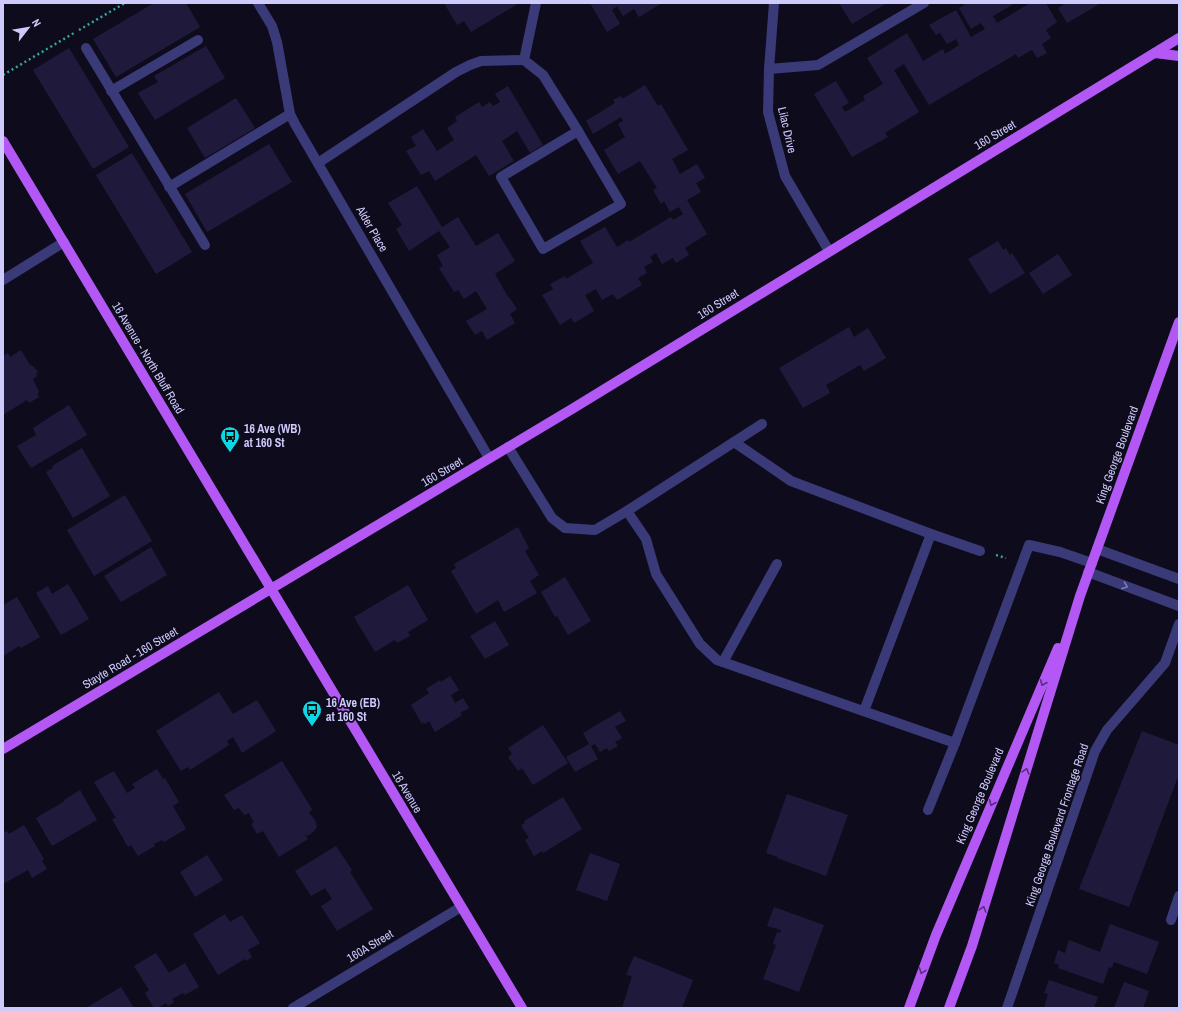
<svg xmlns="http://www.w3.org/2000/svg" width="1182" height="1011" font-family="'Archivo Narrow',sans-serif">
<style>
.building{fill:#1f1a3b}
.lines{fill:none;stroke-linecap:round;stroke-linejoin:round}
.path{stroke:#34a69a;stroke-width:2.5;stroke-dasharray:2 3;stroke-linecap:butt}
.minor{stroke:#3a3a78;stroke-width:10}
.major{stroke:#b458f5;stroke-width:10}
.oneway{stroke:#7d7bb3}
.oneway2{stroke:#592e7e}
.labels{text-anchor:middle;stroke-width:3.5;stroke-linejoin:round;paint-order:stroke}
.street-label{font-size:12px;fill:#cecafc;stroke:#0e0c1c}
.poi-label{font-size:12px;font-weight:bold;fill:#cecafc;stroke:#0e0c1c;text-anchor:start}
</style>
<rect width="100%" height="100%" fill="#0e0c1c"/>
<g class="building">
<path d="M154 3H186L200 27 116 77 93 39Z"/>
<path d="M444 3H519L471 32 464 21 457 25Z"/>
<path d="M590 3H662L639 17 634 9 623 16 617 6 612 10 620 24 607 32Z"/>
<path d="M839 3H887L852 24Z"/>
<path d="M967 3H1011L1012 5 993 16 997 23 1030 3H1046L1057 22 1046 30 1051 38 1042 44 1047 53 1037 58 1032 50 1018 58 1016 54 929 105 904 64 894 70 919 112 885 133 888 137 852 157 814 94 836 81 849 103 842 107 845 112 865 100 863 96 883 84 867 58 907 33 923 61 943 49 945 54 959 45 956 39 947 44 940 33 936 35 929 25 956 10 971 37 985 29 981 23 971 29 959 8Z"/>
<path d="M1066 3H1101L1067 23 1058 8Z"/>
<path d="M206 46 225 78 155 120 138 93 158 82 154 76Z"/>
<path d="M69 48 129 147 93 169 33 70Z"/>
<path d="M645 85 658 106 661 104 688 150 672 159 680 174 697 164 705 178 696 183 701 192 687 200 707 234 685 248 689 255 676 263 673 258 662 264 656 253 650 257 653 262 644 267 647 273 638 278 642 285 617 300 613 294 602 300 596 289 585 295 594 311 574 323 571 318 560 325 542 295 553 289 550 284 565 276 566 279 593 263 580 241 605 227 617 247 628 240 629 242 671 217 673 220 683 214 679 207 670 212 664 201 661 204 653 190 657 188 640 161 618 174 604 150 625 137 618 124 623 121 621 117 593 134 586 121 615 103 613 100 621 96 622 99Z"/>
<path d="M508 86 543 145 530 153 517 131 502 141 514 161 489 176 476 155 435 181 429 171 421 175 406 151 416 146 411 137 423 129 437 151 454 140 447 128 457 121 455 117 479 102 482 107 490 102 493 106 500 102 495 94Z"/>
<path d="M236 98 255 128 205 158 187 128Z"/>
<path d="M269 144 292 182 207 232 185 194Z"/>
<path d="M132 153 192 252 156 274 96 175Z"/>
<path d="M417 186 442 227 458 217 476 246 498 233 515 261 495 274 508 297H509L517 309 510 314 515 323 487 340 482 331 475 335 466 321 487 309 476 291 464 299 458 290 454 292 439 268 443 266 437 255 450 247 439 231 409 251 396 229 402 225 388 203Z"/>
<path d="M998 241 1003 250 1006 248 1010 255 1012 253 1025 273 990 294 968 259Z"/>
<path d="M1058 254 1072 275 1043 294 1029 273Z"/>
<path d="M849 327 854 337 868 328 886 358 864 371 860 365 826 385 830 393 803 408 779 368Z"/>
<path d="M21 350 30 365 33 366 38 372 36 374 37 376 33 379 39 392 37 394 39 397 29 403 27 400 3 415V356L8 353 10 357Z"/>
<path d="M69 405 87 435 31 468 17 446 36 435 33 428Z"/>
<path d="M82 448 110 496 73 518 46 472 53 468 52 466Z"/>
<path d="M125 495 152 541 94 576 67 530Z"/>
<path d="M518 527 529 548 525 551 539 575 530 581 537 593 504 612 498 600 476 614 451 571 456 568 454 564Z"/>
<path d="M151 547 167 575 121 602 104 576Z"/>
<path d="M565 577 591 621 568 635 557 616 555 617 541 592Z"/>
<path d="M68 584 89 619 61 635 36 593 48 586 52 594Z"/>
<path d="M408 585 428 620 408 632 410 636 397 643 395 640 375 652 354 617Z"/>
<path d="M17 597 40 637 21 648 19 646 3 656V605Z"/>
<path d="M495 621 509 645 485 659 470 636Z"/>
<path d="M450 676 459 690 451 695 455 703 463 698 469 708 460 713 462 715 435 732 429 721 425 724 424 722 422 724 411 705 429 693 426 689 440 680 441 682Z"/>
<path d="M219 692 233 714 257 700 276 731 242 753 233 737 227 741 229 745 190 770 188 767 181 771 156 731Z"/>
<path d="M620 711 626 721 615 727 622 738 615 742 618 746 609 751 607 748 600 752 595 744 591 746 598 759 575 772 566 757 589 744 583 733Z"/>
<path d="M543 725 568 763 533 785 522 768 518 771 508 757 512 754 508 748Z"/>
<path d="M1142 731 1179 745V774L1129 907 1079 889Z"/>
<path d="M282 761 312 809 309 813 315 820 317 827 313 832 308 836 305 834 308 839 279 857 263 831 257 834 251 824 254 822 249 813 244 815 239 808 234 810 224 795Z"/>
<path d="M157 769 163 779 165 778 179 802 173 806 186 829 164 842 162 840 154 844 155 846 138 856 131 845 128 847 112 819 116 818 94 782 114 771 127 793 135 788 132 784Z"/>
<path d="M80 790 97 820 52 846 36 818 65 801 64 800Z"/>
<path d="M787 794 848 815 826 876 777 858 778 857 766 853Z"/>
<path d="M563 797 582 829 543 853 542 851 534 856 525 840 529 838 521 825 525 823 524 821Z"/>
<path d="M24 825 44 859 42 861 47 869 32 878 28 870 3 884V833L7 831 9 834Z"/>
<path d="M336 846 352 870 350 872 373 909 337 931 321 906 332 899 325 888 311 896 295 871Z"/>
<path d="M590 853 620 864 607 901 576 890Z"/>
<path d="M207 855 223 880 195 897 180 872Z"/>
<path d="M774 907 824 925 799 992 763 979 776 945 773 944 777 932 780 933 781 930 767 926Z"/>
<path d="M225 914 230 922 242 915 260 943 248 950 252 957 246 961 245 959 218 975 193 934Z"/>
<path d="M1110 924 1159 942 1147 974 1114 962 1112 968 1109 967 1103 984 1058 968 1059 965 1054 963 1058 950 1065 953 1069 940 1100 952Z"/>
<path d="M156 953 169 973 185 963 199 987 185 995 183 993 172 999 174 1002 168 1006 166 1003 158 1008H154L145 993 149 990 134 966Z"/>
<path d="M634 956 693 980 682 1008H622L632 976 626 975Z"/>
<path d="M1049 980 1098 997 1094 1008H1044L1048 994 1044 993Z"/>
<path d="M1124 982 1149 991 1143 1008H1114Z"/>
<path d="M121 987 134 1008H86Z"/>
</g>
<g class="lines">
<g class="path">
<path d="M79 30 125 3"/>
<path d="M3 75 74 33"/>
<path d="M996 555 1006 558"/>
</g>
<g class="minor">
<path d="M258 3 272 26 277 42 290 114 295 124 489 458"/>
<path d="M536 3 524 60 543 75 578 131"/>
<path d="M774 3 769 69 768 112 785 176 829 251"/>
<path d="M86 48 205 245"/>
<path d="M769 69 818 65 924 3"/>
<path d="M111 91 198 40"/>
<path d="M578 131 621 204 543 249 501 177Z"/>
<path d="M318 163 456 72 470 65 481 61 524 60"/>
<path d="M169 187 290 114"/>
<path d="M3 280 64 242"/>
<path d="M734 442 791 481 931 534 864 711"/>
<path d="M508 447 552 518 565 528 595 530 627 511 646 539 656 574 700 644 717 660 955 743"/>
<path d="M627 511 762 424"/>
<path d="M931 534 980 551"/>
<path d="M1097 549 1179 579"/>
<path d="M1088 572 1179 606"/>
<path d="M723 662 777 564"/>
<path d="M928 810 955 743 1029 545 1060 552 1092 563"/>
<path d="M1171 920 1179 896"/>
<path d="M293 1008 461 907"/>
<path d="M1007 1008 1095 751 1107 730 1165 663 1179 624"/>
</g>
<g class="major">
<path d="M1155 53 1179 56"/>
<path d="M3 141 522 1008"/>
<path d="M3 749 572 409 1179 38"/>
<path d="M909 1008 936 935 1058 648"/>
<path d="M949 1008 972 946 1080 596 1179 322"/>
</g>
</g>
<defs><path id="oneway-chevron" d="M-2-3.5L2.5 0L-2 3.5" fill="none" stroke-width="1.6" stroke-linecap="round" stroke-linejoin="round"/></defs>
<use class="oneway" href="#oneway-chevron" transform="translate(1125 586) rotate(21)"/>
<g class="oneway2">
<use href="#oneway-chevron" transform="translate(1043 683) rotate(113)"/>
<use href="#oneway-chevron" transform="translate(1026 771) rotate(-73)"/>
<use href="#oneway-chevron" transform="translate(992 803) rotate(113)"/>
<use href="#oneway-chevron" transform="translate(983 909) rotate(-73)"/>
<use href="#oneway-chevron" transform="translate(922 971) rotate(110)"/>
</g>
<defs>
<symbol id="bus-pin" viewBox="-11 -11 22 30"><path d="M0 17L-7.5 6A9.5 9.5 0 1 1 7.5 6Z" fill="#0ed7e4" stroke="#0e0c1c"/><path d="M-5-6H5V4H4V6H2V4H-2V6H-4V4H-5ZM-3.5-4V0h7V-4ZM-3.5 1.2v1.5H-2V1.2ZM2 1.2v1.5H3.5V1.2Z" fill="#111"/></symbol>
</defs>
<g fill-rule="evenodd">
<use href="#bus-pin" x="219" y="425" width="22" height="30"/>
<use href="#bus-pin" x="301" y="699" width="22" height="30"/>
</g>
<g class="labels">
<g class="street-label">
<text transform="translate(787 130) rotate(77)" y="4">Lilac Drive</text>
<text transform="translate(995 135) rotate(-31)" y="4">160 Street</text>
<text transform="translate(372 229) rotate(60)" y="4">Alder Place</text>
<text transform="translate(718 304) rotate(-32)" y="4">160 Street</text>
<text transform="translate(148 358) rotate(59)" y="4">16 Avenue - North Bluff Road</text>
<text transform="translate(1117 455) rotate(-70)" y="4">King George Boulevard</text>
<text transform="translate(442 472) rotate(-31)" y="4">160 Street</text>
<text transform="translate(130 658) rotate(-31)" y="4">Stayte Road - 160 Street</text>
<text transform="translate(407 792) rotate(59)" y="4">16 Avenue</text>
<text transform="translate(980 796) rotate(-67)" y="4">King George Boulevard</text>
<text transform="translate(1057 825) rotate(-71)" y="4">King George Boulevard Frontage Road</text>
<text transform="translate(370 946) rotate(-31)" y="4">160A Street</text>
</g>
<g class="poi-label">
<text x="244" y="433">16 Ave (WB)<tspan x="244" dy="14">at 160 St</tspan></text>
<text x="326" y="707">16 Ave (EB)<tspan x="326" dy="14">at 160 St</tspan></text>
</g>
</g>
<rect width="1182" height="1011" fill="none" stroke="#cecafc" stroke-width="8"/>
<g transform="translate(28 28) rotate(59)" stroke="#0e0c1c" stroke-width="3" paint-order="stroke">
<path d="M0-3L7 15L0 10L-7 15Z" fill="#cecafc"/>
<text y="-6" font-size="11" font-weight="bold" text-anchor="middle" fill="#cecafc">N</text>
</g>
</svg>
